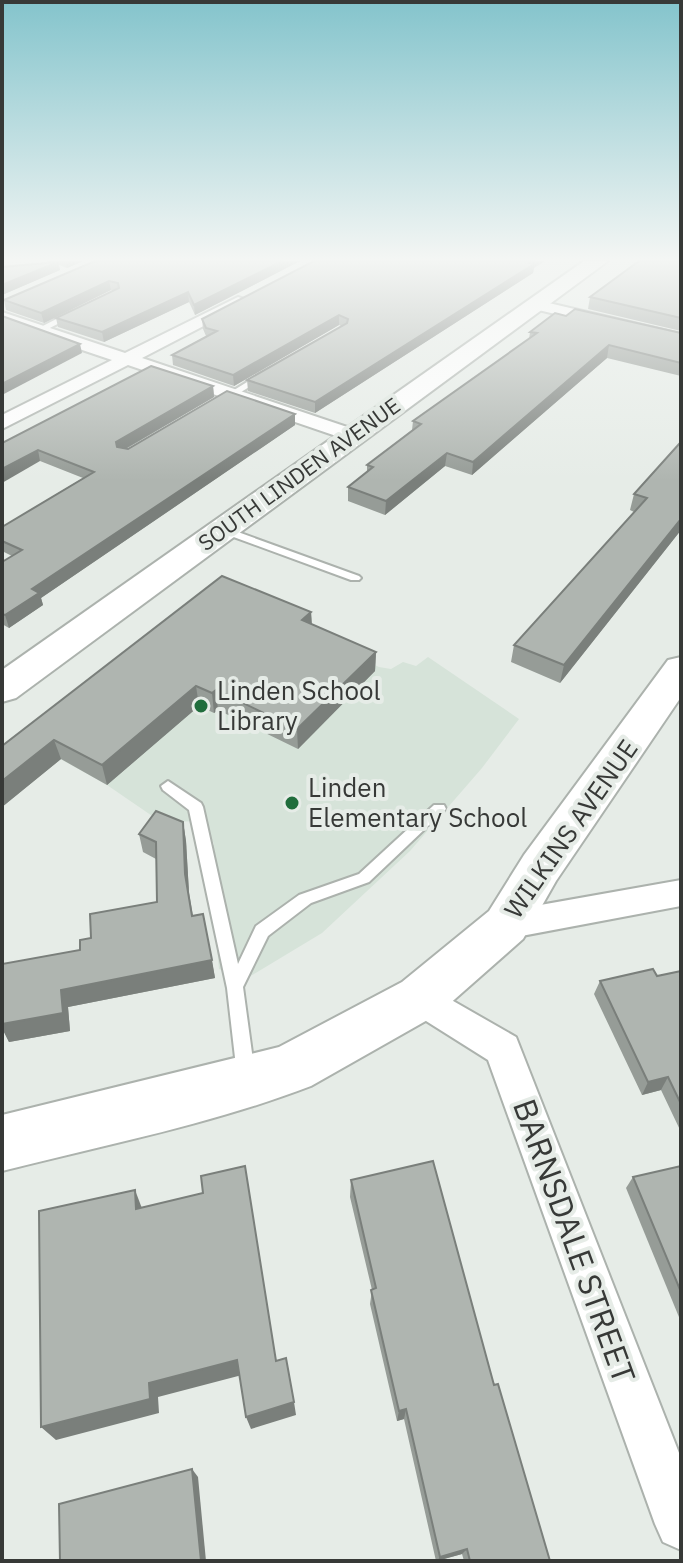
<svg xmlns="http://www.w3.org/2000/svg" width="683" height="1563" font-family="'IBM Plex Sans',sans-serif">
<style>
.built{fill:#d6e3d9}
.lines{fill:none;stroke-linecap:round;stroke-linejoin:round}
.lane-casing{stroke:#acb2ad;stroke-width:4}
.street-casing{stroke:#acb2ad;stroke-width:4}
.secondary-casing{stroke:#acb2ad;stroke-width:4}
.lane{fill:#fff;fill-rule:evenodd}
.street{fill:#fff;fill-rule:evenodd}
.secondary{fill:#fff;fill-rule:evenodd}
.wall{fill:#969c97}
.shaded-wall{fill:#7a7f7b}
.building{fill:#afb5b0;stroke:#7a7f7b;stroke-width:2}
.poi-dot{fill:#206d3c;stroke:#e6ece7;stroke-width:3}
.labels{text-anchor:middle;stroke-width:8;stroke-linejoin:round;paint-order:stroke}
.far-street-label{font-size:22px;fill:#373937;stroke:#e6ece7}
.poi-label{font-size:26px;fill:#373937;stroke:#e6ece7;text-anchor:start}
.street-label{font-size:26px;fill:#373937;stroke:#e6ece7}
.near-street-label{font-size:32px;fill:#373937;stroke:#e6ece7}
</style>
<rect width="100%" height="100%" fill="#e6ece7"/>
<path class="built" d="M225 595 379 667 391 669 403 662 416 666 428 657 519 719 482 768 410 851 322 933 244 980 219 969 208 855 214 844 203 821 161 822 107 785 35 745Z"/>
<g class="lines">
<defs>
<g id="lane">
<path d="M72 311 79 313 42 332 35 330Z"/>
<path d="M260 374 267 376 225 402 218 400Z"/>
<path d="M224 527 359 576 361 578 359 580H351L220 532V528Z"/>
<path d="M168 781 201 803 203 807 238 964 256 926 299 895 359 874 434 805H444L446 809 369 882 311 903 268 936 243 987 255 1075 252 1081 246 1083 240 1081 237 1075 227 988 189 810 163 790 161 786Z"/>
</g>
<g id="street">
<path d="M238 297 244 299V305L142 358 359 431 362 435 359 439H345L128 365 2 429V415L112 360 2 323V312L125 353Z"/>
<path d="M536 300 681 334V344L530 308V302Z"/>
<path d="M681 880V906L506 939 494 935 489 925 494 915 506 911Z"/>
<path d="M420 982 516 1037 681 1458V1550L663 1542 655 1524 488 1060 407 1009 402 998 407 987Z"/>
</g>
<g id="secondary">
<path d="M584 261H608L16 698 2 702V670Z"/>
<path d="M681 657V697L556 881 523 939 438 1014 311 1086C212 1124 105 1145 2 1171V1115L279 1047 402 982 489 911 524 855 668 660Z"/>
</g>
</defs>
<use href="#lane" class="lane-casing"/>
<use href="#street" class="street-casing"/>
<use href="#secondary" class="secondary-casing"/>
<use href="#lane" class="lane"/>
<use href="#street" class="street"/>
<use href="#secondary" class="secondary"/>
</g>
<g class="wall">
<path d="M47 261H83L67 268 59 265 60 270 2 295V267L51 263Z"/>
<path d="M95 261H300L195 315 189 302 104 342 58 327 56 318 113 291 111 290 44 323 6 310 4 300Z"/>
<path d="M681 261V331L588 309 590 297Z"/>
<path d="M534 268 533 273 315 413 248 391 247 380 341 326 339 325 234 386 173 365 172 355 206 336 203 329 202 319Z"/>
<path d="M566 316 681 333V376L607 358 472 475 445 466 385 515 348 501V487L367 472V465L412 430 413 421 529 339 530 332Z"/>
<path d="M213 386 214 397 126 449 295 414V425L41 598 43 605 9 628 2 624V562L12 556 2 551V527L83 478 40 461 2 443Z"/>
<path d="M681 445V530L560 683 511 662 514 645 634 512 630 510 634 494Z"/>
<path d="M311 612 312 624 376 652 375 671 298 749 218 710 214 713 199 706 107 785 61 759 2 807V746Z"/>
<path d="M183 822 186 841 189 893 193 916 203 914 215 978 68 1007 70 1031 9 1042 2 1028V964L80 950 91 938 157 902 156 859 143 852 139 834Z"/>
<path d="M681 971V1132L661 1090 642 1095 594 994 600 981 657 976Z"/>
<path d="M681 1166V1322L626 1188 633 1177Z"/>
<path d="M351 1180 494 1385 550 1561H464L462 1554 436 1561 404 1419 397 1421 370 1304 372 1290 350 1197Z"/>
</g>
<g class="shaded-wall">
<path d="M65 261H83L67 268Z"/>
<path d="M282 261H300L195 315 194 305Z"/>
<path d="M532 261H545L534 268 533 273 315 413V402Z"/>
<path d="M58 262 60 270 2 295V285Z"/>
<path d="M109 281 111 290 44 323 41 313Z"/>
<path d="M188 292 189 302 104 342 102 332Z"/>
<path d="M339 315V325L234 386 233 375Z"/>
<path d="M80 344 82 353 2 395V384Z"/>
<path d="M609 345 607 358 472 475 473 462Z"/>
<path d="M213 386 214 397 118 453 116 442Z"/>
<path d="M295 414V425L41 598 43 605 9 628 5 615 32 589Z"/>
<path d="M38 450 40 461 2 483V469Z"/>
<path d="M447 453 445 466 385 515 386 501Z"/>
<path d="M681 519V530L560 683 564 665Z"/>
<path d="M311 612 312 632 302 620Z"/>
<path d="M376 652 375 671 298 749 297 729Z"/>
<path d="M196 686 199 706 107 785 102 765Z"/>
<path d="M216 690 218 710 214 713 212 693Z"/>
<path d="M54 740 61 759 2 807V781Z"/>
<path d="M183 822 186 841 189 893 185 874Z"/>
<path d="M212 960 215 978 68 1007 70 1031 9 1042 2 1028V1024L61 990Z"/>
<path d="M668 1077 661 1090 642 1095 648 1082Z"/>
<path d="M135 1190 143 1211 136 1209Z"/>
<path d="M237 1360 242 1375 158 1397 159 1413 56 1440 41 1427 149 1383Z"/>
<path d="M294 1402 296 1415 251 1429 246 1417Z"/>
<path d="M406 1409 404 1419 397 1421 399 1411Z"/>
<path d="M192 1469 198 1477 206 1561H201Z"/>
<path d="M467 1549 462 1554 437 1561 440 1557Z"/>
</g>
<g class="building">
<path d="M95 261H282L194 305 188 292 102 332 56 318 119 288 118 283 109 281 41 313 4 300Z"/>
<path d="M314 261H532L529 263 534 264 315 402 247 380 347 323 348 319 339 315 233 375 172 355 217 331 206 328 202 319Z"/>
<path d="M639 261H681V318L590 297Z"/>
<path d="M58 262 2 285V267Z"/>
<path d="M575 309 681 333V363L609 345 473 462 447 453 386 501 348 487 373 467 367 465 421 424 413 421 537 333 530 332 555 313 566 316Z"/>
<path d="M2 316 80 344 2 384Z"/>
<path d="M151 366 213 386 116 442 117 447 128 449 227 391 295 414 32 589 39 593 5 615 2 614V562L22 550 2 541V527L94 472 38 450 2 469V443Z"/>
<path d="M679 444 681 445V519L564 665 514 645 647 498 634 494Z"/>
<path d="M222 576 311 612 302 620 376 652 297 729 216 690 212 693 196 686 102 765 54 740 2 781V746Z"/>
<path d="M156 811 183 822 185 874 192 916 203 914 212 960 61 990 63 1013 2 1024V964L80 950V940L91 938 90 914 157 902 156 842 139 834Z"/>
<path d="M653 969 657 976 681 971V1104L668 1077 648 1082 600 981Z"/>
<path d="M433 1161 494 1385 498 1384 550 1561H470L467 1549 440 1557 406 1409 399 1411 371 1290 376 1288 351 1180Z"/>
<path d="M245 1166 276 1361 286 1358 294 1402 246 1417 237 1360 149 1383 150 1399 41 1427 39 1211 135 1190 136 1209 203 1193 201 1176Z"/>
<path d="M681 1166V1292L633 1177Z"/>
<path d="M192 1469 201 1561H60L59 1504Z"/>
</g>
<linearGradient id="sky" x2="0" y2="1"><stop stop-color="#84c4cc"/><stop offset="0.54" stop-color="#f4f6f4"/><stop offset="1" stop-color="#f4f6f4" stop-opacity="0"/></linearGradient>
<rect width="683" height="480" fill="url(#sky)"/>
<g class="poi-dot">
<circle cx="201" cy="706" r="8"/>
<circle cx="292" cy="803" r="8"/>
</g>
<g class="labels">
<g class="far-street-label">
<text transform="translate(299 474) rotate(-36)" y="8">SOUTH LINDEN AVENUE</text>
</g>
<g class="poi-label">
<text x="217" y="700">Linden School<tspan x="217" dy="30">Library</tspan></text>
<text x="308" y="797">Linden<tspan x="308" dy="30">Elementary School</tspan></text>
</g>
<g class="street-label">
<text transform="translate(571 829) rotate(-55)" y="9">WILKINS AVENUE</text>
</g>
<g class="near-street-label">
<text transform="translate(574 1241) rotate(70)" y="11">BARNSDALE STREET</text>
</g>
</g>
<rect width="683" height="1563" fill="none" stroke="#373937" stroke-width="8"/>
</svg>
